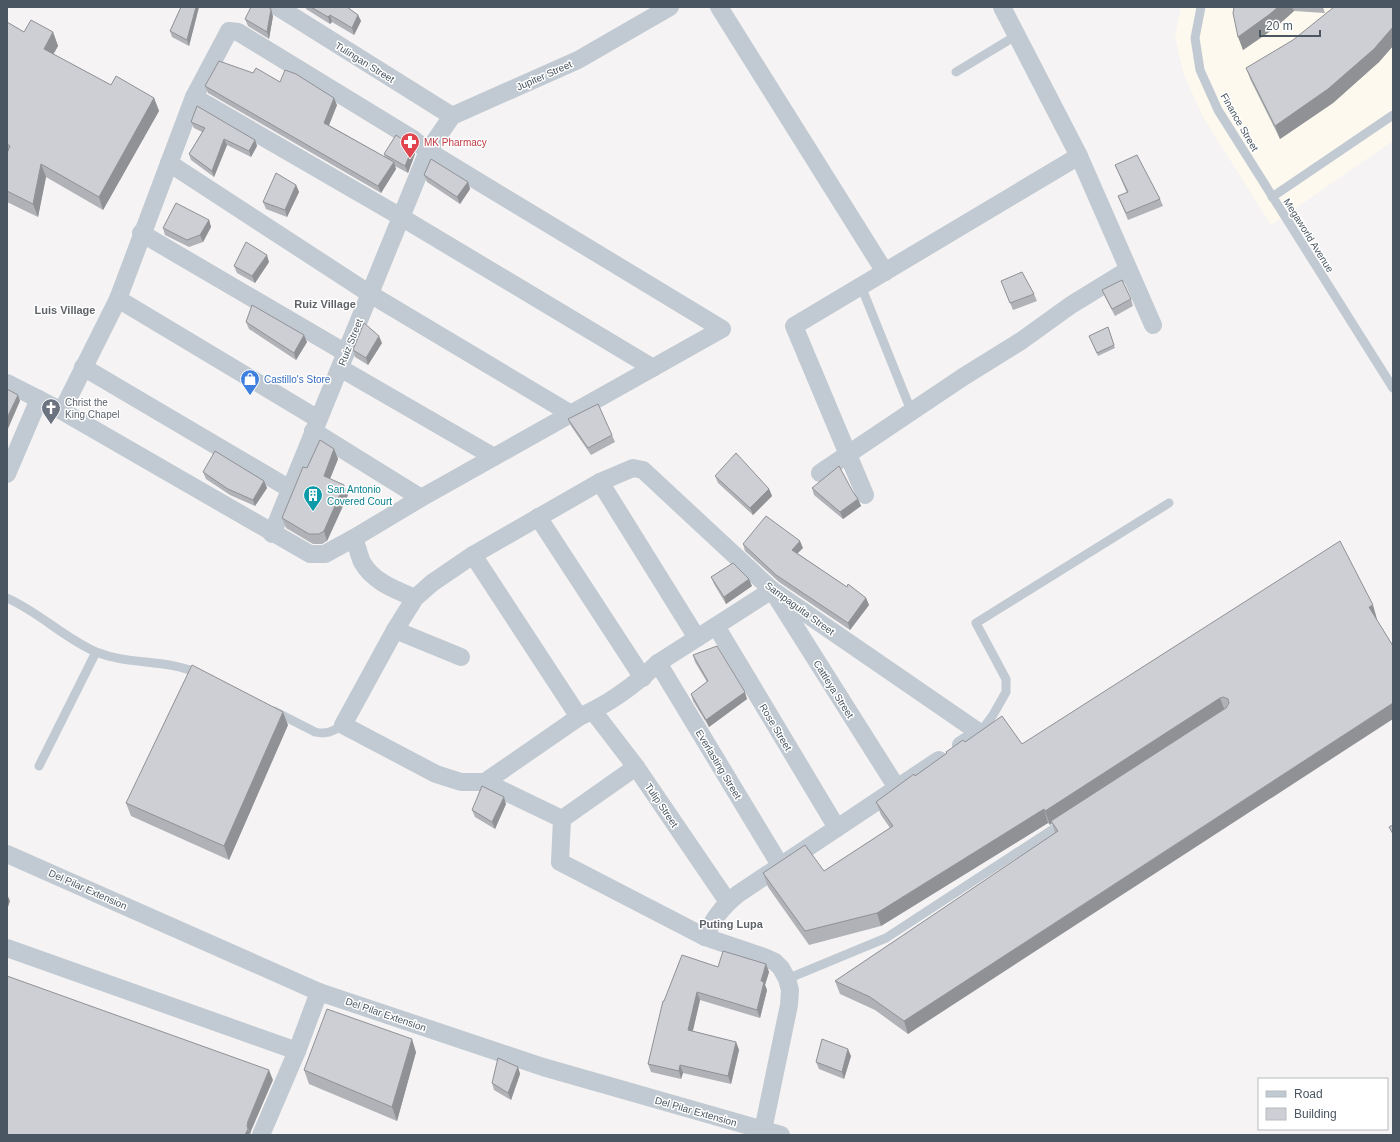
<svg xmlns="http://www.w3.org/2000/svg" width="1400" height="1142" font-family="Helvetica,sans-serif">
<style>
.commercial{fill:#fdf9ef}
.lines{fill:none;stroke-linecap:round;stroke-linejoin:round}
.service{stroke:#c1cad2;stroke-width:9}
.minor{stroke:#c1cad2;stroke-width:18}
.wall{fill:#b0b2b7}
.shaded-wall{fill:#909195}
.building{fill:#cdcfd5;stroke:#909195}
.labels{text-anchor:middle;stroke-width:3;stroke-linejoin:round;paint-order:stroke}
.street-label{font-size:10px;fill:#4a5661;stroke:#fff}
.health-label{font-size:10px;fill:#be3a42;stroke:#fff;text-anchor:start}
.shop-label{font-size:10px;fill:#366cbe;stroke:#fff;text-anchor:start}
.worship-label{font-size:10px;fill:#5b616d;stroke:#fff;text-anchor:start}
.culture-label{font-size:10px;fill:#0d838f;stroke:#fff;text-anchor:start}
.neighbourhood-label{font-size:11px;font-weight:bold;fill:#5f6368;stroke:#fff}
</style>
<rect width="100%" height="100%" fill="#f5f3f3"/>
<path class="commercial" d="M1181 7H1393V141L1271 225 1203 117 1184 75 1175 36Z"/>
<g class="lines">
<g class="service">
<path d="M1201 7 1195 38 1200 70 1218 110 1393 388"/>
<path d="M956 72 1017 35"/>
<path d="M1272 197 1393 115"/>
<path d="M861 286 912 413"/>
<path d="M7 598C39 612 64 638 96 652 131 666 165 658 200 674"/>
<path d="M274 711 315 732C327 735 333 731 343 725"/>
<path d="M980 733 993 715 1006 692V679L976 623 1169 503"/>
<path d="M39 766 96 652"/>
<path d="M787 979 886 938 1064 822"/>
</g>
<g class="minor">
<path d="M278 7 452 116"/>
<path d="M719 7 885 272"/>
<path d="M1002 7 1079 156 1153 325"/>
<path d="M194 97 401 217 653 368"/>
<path d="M169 163 370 294 571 414"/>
<path d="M141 233 346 353"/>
<path d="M118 299 318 419"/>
<path d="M83 367 290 489"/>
<path d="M340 368 494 457"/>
<path d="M7 383 62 411 310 554H325L354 538 421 498 722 329 428 151 413 139 238 32 229 31 194 97 118 299 62 411"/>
<path d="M313 431 421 498"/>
<path d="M820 473 963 377 1021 341 1071 305 1128 270"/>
<path d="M7 474 39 399"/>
<path d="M600 482 697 638"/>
<path d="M865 495 794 326 1079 156"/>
<path d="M538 517 643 678"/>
<path d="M272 534 428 151 452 116 578 60 670 7"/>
<path d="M354 538C357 546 359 555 362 562 373 582 396 590 415 598"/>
<path d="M473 555 579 717"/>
<path d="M716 626 837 828"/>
<path d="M395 630 461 657"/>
<path d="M658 663 780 865"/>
<path d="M593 711 636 767 728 902"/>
<path d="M636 767 562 819 485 782H461L436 774 343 725 395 630 415 598 432 583 473 555 600 482 633 468 643 470 772 590 980 733 961 745"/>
<path d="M485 782 579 717C607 705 636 684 658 663L772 590 897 788"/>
<path d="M562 819 560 862 705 937 764 957 775 962 781 968 787 979 790 990 789 1005 762 1135"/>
<path d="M7 854 319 992 543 1067 781 1135"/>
<path d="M705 937C713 919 722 907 738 894L939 760"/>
<path d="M7 948 297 1051"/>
<path d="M261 1135 297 1051 319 992"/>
</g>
</g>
<g class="wall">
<path d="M181 7H199L189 46 172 37 170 31Z"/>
<path d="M306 7H347L358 15 361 21 354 35 332 22 330 24 306 9Z"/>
<path d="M1234 7H1323L1325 13 1294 11 1275 28 1243 50Z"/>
<path d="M1393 7V46L1379 62 1333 103 1280 139 1251 81 1246 68Z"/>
<path d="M273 16 269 39 248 26 245 19Z"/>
<path d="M7 22 24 32H53L58 46 53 54 111 85 154 98 159 111 103 210 46 177 38 217 7 202Z"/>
<path d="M253 73 280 82 337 105 329 125 385 157 384 154H415L408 173 395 166 396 169 381 193 208 93 205 86Z"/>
<path d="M191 122 255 140 257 146 251 157 227 145 214 177 191 160 189 154 202 132 194 128Z"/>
<path d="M1115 165 1160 199 1163 206 1128 220 1118 196 1127 193Z"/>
<path d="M424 175 468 182 470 189 460 204 427 182Z"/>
<path d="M296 185 299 192 287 217 266 209 263 202Z"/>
<path d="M209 220 211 227 203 242 189 247 165 235 163 228Z"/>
<path d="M269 262 255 283 237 273 234 266Z"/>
<path d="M1001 281 1034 294 1037 301 1013 310Z"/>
<path d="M1102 290 1131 299 1133 306 1115 316 1105 297Z"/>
<path d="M246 322 307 342 296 360 249 329Z"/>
<path d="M1108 327 1115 348 1098 356 1089 336Z"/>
<path d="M382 343 368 365 355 357 353 350Z"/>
<path d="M568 419 612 435 615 442 591 455 571 426Z"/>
<path d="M334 449 338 459 330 479 344 485 348 495 327 541 322 544H313L286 528 282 518 307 468Z"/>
<path d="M203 472 264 481 267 488 255 506 230 495 206 479Z"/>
<path d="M715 476 769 489 772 496 753 515 718 483Z"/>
<path d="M812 488 853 492 858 499 861 506 843 519 814 495Z"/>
<path d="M743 544 803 548 797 553 847 587 866 598 869 605 850 630 779 582 745 551Z"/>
<path d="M711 577 752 586 726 604 714 584Z"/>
<path d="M1376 619 908 1034 875 1010 840 994 835 981 1055 833 1052 823 1050 825 1048 823 881 926 809 945 768 887 763 873 824 871 890 828 881 815 876 802 915 776 946 754V752L965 742 1022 744 1377 619Z"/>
<path d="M693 655 747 699 709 727 693 701 691 694 707 682 695 662Z"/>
<path d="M288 725 229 860 131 816 126 803Z"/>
<path d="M506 804 495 829 475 817 472 810Z"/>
<path d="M766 964 769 972 765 985 767 990 760 1018 700 1000 693 1031 736 1042 739 1050 731 1084 683 1073 681 1079 651 1072 648 1064 664 1001 718 967Z"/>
<path d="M416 1052 397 1121 309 1084 304 1070Z"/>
<path d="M851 1056 844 1079 819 1069 816 1062Z"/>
<path d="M518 1067 520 1074 511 1100 494 1090 492 1083Z"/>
</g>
<g class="shaded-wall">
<path d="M196 7H199L189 46 187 40Z"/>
<path d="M1278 7H1292L1294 11 1275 28 1243 50 1238 37Z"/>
<path d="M271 9 273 16 269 39 267 32Z"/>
<path d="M330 15 332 22 330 24 328 17Z"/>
<path d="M358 15 361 21 354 35 352 28Z"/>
<path d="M1393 27V46L1379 62 1333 103 1280 139 1275 126Z"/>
<path d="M53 32 58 46 49 62 44 49Z"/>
<path d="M154 98 159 111 103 210 99 197Z"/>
<path d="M334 98 337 105 327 130 324 123Z"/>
<path d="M224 139 227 145 214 177 212 171Z"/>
<path d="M255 140 257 146 251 157 249 151Z"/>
<path d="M413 147 415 154 408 173 405 166Z"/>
<path d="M394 162 396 169 381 193 378 186Z"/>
<path d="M41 164 46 177 38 217 33 204Z"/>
<path d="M468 182 470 189 460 204 457 197Z"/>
<path d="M296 185 299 192 287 217 285 210Z"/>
<path d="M209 220 211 227 203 242 200 235Z"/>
<path d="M267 255 269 262 255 283 252 276Z"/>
<path d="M304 335 307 342 296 360 294 353Z"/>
<path d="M379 336 382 343 368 365 366 358Z"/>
<path d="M18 395 20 401 7 431V418Z"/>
<path d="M334 449 338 459 327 486 324 476Z"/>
<path d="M264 481 267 488 255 506 253 500Z"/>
<path d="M344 485 348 495 327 541 324 531Z"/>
<path d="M769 489 772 496 753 515 750 508Z"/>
<path d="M858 499 861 506 843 519 840 512Z"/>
<path d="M800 541 803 548 794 557 792 550Z"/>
<path d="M749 579 752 586 726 604 724 597Z"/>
<path d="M866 598 869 605 850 630 848 623Z"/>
<path d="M1373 605 1377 619 1374 621 1369 607Z"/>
<path d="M745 692 747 699 709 727 706 720Z"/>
<path d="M1220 698 1225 711 1051 821 1052 823 1050 825 1045 811Z"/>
<path d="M1393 703V719L908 1034 904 1021Z"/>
<path d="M283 712 288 725 229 860 224 846Z"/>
<path d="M504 797 506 804 495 829 492 822Z"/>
<path d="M1044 809 1048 823 881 926 877 913Z"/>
<path d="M7 894 10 901 7 910Z"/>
<path d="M766 964 769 972 765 985 767 990 760 1018 757 1010 761 981Z"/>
<path d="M697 992 700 1000 691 1038 688 1030Z"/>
<path d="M412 1039 416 1052 397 1121 392 1107Z"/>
<path d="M736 1042 739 1050 731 1084 728 1076Z"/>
<path d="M848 1049 851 1056 844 1079 842 1072Z"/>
<path d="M680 1065 683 1073 681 1079 679 1071Z"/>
<path d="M518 1067 520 1074 511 1100 508 1093Z"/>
<path d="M269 1070 273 1080 251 1131 250 1135 247 1126 248 1121Z"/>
<path d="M248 1129 250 1135H245Z"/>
</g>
<g class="building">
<path d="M181 7H196L187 40 170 31Z"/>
<path d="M251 7H268L271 9 267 32 245 19Z"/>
<path d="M311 7H347L358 15 352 28 330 15 328 17Z"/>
<path d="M1234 7H1278L1270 14 1238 37 1233 13Z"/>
<path d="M1334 7H1393V27L1374 49 1328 89 1275 126 1246 68 1293 40Z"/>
<path d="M31 20 53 32 44 49 111 85 116 76 154 98 99 197 41 164 33 204 7 191V153L10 146 7 144V22L24 32Z"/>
<path d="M219 61 253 73 256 68 280 82 285 70 296 74 334 98 324 123 394 162 378 186 205 86Z"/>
<path d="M197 106 255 140 249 151 224 139 212 171 189 154 205 128 191 122Z"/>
<path d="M396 135 413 147 405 166 384 154Z"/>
<path d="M1137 155 1160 199 1126 213 1118 196 1128 192 1115 165Z"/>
<path d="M431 159 468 182 457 197 424 175Z"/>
<path d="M276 173 296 185 285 210 263 202Z"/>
<path d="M176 203 209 220 200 235 187 240 163 228Z"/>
<path d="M246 242 267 255 252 276 234 266Z"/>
<path d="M1022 272 1034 294 1010 303 1001 281Z"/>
<path d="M1122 280 1131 299 1112 309 1102 290Z"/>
<path d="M252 305 304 335 294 353 246 322Z"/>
<path d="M364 323 379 336 366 358 353 350Z"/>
<path d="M1108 327 1114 345 1097 353 1089 336Z"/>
<path d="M7 389 18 395 7 418Z"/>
<path d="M598 404 612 435 588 448 568 419Z"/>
<path d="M320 440 334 449 324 476 344 485 324 531 319 534H309L282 518 303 467 307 468Z"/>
<path d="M215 451 264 481 253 500 228 489 203 472Z"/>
<path d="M736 453 769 489 750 508 715 476Z"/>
<path d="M839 466 853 492 858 499 840 512 812 488Z"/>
<path d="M766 516 800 541 792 550 847 587 848 584 866 598 848 623 776 575 743 544Z"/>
<path d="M1340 541 1373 605 1369 607 1393 646V703L904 1021 870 997 835 981 1058 831 1051 821 1226 708 1229 703 1228 699 1223 697 1220 698 1045 811 1044 809 877 913 805 931 763 873 805 845 824 871 893 826 876 802 914 774 915 776 947 753 946 752 963 740 965 742 1002 716 1022 744Z"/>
<path d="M733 563 749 579 724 597 711 577Z"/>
<path d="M717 646 745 692 706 720 691 694 708 681 693 655Z"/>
<path d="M192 665 283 712 224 846 126 803Z"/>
<path d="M482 786 504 797 492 822 472 810Z"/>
<path d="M1393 825V834L1389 827Z"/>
<path d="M723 951 766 964 761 981 764 982 757 1010 697 992 688 1030 736 1042 728 1076 680 1065 679 1071 648 1064 663 1001H664L682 955 718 967Z"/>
<path d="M7 976 269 1070 248 1121 247 1126 248 1129 245 1135H7Z"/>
<path d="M327 1009 412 1039 392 1107 304 1070Z"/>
<path d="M822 1039 848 1049 842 1072 816 1062Z"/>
<path d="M498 1058 518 1067 508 1093 492 1083Z"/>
</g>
<defs>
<symbol id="pharmacy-pin" viewBox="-11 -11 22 30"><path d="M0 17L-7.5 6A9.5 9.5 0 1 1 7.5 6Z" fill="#e0444e" stroke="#fff"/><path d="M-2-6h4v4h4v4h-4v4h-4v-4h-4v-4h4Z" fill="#fff"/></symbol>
<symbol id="shop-pin" viewBox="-11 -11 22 30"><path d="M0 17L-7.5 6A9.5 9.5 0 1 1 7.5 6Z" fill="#3f7fe0" stroke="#fff"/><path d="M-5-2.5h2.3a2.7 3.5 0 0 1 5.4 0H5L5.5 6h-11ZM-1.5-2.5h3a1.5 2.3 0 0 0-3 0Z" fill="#fff"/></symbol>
<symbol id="church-pin" viewBox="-11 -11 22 30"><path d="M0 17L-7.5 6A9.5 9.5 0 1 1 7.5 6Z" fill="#6b7280" stroke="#fff"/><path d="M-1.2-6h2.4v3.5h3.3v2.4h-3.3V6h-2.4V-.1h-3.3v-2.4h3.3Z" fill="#fff"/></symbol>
<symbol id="building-pin" viewBox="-11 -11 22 30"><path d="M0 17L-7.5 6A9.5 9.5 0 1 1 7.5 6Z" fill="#0f9aa8" stroke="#fff"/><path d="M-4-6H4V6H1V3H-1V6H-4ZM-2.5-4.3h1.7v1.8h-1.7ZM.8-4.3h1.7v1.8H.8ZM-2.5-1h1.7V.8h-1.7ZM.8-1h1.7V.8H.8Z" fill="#fff"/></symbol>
</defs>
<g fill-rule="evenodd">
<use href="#pharmacy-pin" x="399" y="131" width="22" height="30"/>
<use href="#shop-pin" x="239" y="368" width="22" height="30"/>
<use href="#church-pin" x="40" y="397" width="22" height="30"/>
<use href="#building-pin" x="302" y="484" width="22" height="30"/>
</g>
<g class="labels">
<g class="street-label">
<text transform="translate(365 62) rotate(32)" y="4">Tulingan Street</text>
<text transform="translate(544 75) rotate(-24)" y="4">Jupiter Street</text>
<text transform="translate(1240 122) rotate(60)" y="4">Finance Street</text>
<text transform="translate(1309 235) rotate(58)" y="4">Megaworld Avenue</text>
<text transform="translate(350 342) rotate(-68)" y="4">Ruiz Street</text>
<text transform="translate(800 608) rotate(36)" y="4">Sampaguita Street</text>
<text transform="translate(834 689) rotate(58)" y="4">Cattleya Street</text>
<text transform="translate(776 727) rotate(59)" y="4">Rose Street</text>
<text transform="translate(719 764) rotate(59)" y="4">Everlasting Street</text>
<text transform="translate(662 805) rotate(56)" y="4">Tulip Street</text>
<text transform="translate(88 889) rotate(24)" y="4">Del Pilar Extension</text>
<text transform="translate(386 1014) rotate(19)" y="4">Del Pilar Extension</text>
<text transform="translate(696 1111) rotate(16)" y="4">Del Pilar Extension</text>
</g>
<g class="health-label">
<text x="424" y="146">MK Pharmacy</text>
</g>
<g class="shop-label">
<text x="264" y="383">Castillo's Store</text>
</g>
<g class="worship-label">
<text x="65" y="406">Christ the<tspan x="65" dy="12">King Chapel</tspan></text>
</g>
<g class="culture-label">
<text x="327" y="493">San Antonio<tspan x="327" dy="12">Covered Court</tspan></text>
</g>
<g class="neighbourhood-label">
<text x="325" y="308">Ruiz Village</text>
<text x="65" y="314">Luis Village</text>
<text x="731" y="928">Puting Lupa</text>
</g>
</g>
<rect width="1400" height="1142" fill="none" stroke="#4a5661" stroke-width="16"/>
<rect x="1258" y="1078" width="130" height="52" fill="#ffffff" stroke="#b7bbc0"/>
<rect x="1266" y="1091" width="20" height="6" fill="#c1cad2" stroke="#b7bbc0"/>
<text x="1294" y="1098" font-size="12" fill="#4a5661">Road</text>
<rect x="1266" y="1108" width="20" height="12" fill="#cdcfd5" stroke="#b7bbc0"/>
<text x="1294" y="1118" font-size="12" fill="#4a5661">Building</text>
<path d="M1260 30v6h60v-6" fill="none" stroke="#4a5661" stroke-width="2"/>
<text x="1266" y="30" font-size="12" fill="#4a5661" stroke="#ffffff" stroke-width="3" paint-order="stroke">20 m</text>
</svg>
